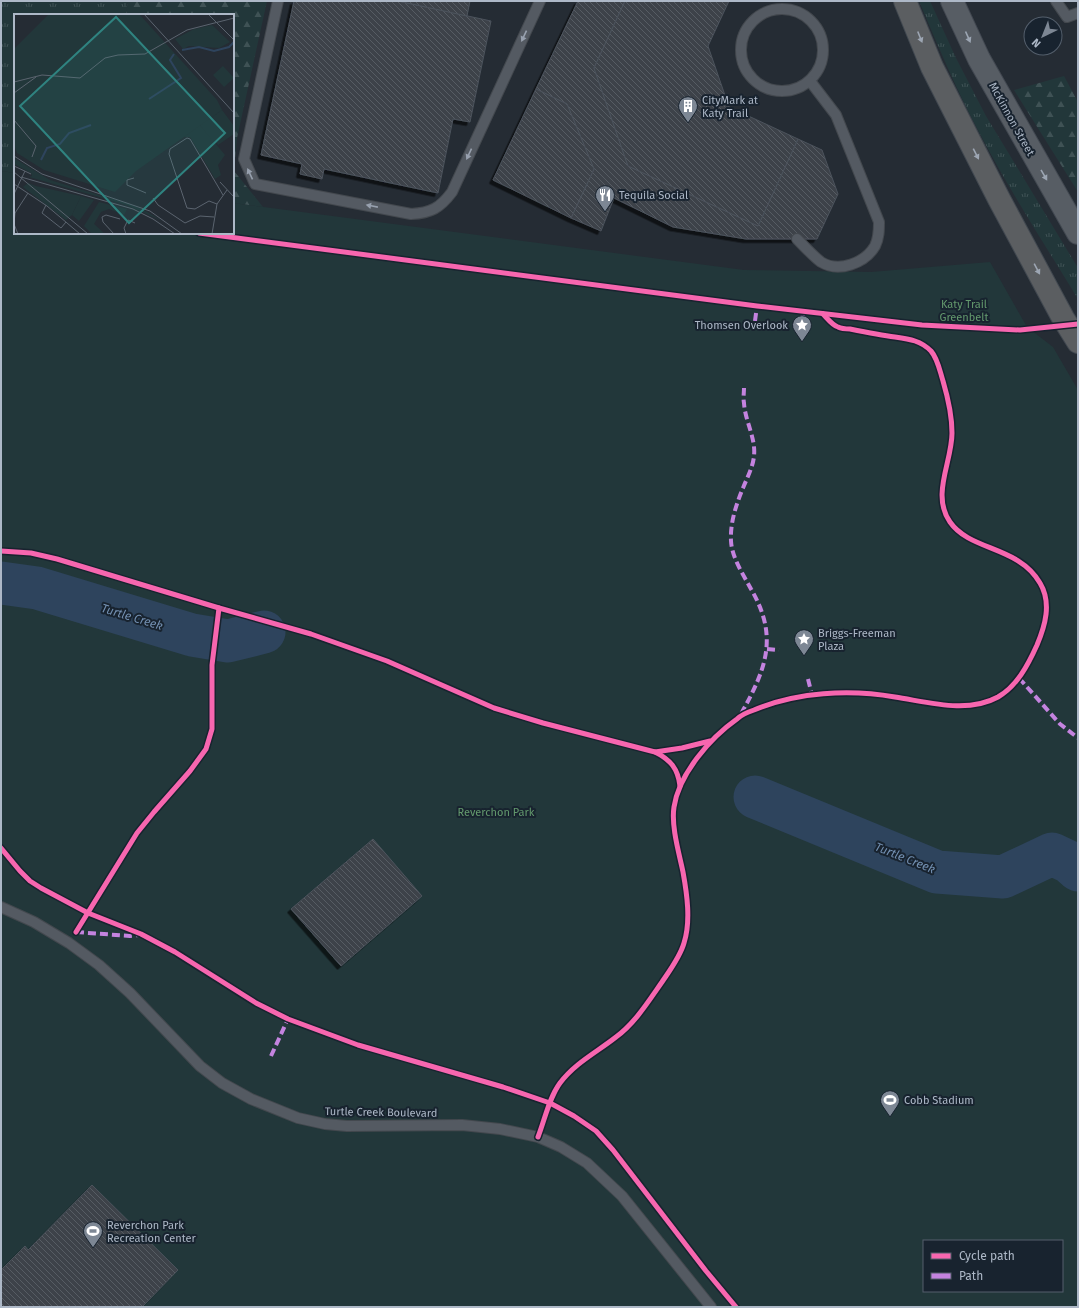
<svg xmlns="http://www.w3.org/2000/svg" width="1079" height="1308" font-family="'Fira Sans',sans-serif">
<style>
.grass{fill:url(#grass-tufts)}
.forest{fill:url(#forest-firs)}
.green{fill:#22373a;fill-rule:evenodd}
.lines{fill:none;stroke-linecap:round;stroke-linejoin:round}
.river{stroke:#2e445d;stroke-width:43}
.building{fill:url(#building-back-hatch);stroke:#4c535c;filter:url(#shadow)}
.service-casing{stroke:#43484e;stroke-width:12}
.primary-casing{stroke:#424851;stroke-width:24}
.motorway-casing{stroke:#414850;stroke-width:24}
.service{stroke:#545a62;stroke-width:10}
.primary{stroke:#575d64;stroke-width:22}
.motorway{stroke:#5b5e61;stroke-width:22}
.quiet{stroke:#c483df;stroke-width:4;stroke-dasharray:8 4;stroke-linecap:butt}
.cycleway-casing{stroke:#18232f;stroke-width:8}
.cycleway{stroke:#f766af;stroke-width:5}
.oneway{fill:#97a0ae}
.oneway2{fill:#9da6b3}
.oneway3{fill:#9ca6b3}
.labels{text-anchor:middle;stroke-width:4;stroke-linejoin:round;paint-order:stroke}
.poi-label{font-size:11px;fill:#adb8c7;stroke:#18232f;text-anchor:start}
.street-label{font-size:11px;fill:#adb8c7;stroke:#18232f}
.park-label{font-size:11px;fill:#63996d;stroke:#18232f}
.water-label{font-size:12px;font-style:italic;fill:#7390b2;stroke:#18232f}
.inset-river{fill:none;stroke:#2e445d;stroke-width:2}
.inset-road{fill:none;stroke:#5b646f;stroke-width:1}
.view{fill:#2f8380;fill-opacity:0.15;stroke:#2f8380;stroke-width:2}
.inset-edge{fill:none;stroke:#adb8c7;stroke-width:2}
</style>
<defs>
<pattern id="grass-tufts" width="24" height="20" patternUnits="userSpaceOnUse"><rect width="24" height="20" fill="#22373a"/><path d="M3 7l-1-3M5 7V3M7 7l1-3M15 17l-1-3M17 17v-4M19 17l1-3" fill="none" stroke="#3f5255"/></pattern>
<pattern id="forest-firs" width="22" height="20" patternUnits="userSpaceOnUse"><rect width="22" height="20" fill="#22373a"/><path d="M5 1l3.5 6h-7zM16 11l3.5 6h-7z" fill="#3f5255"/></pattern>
<pattern id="building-back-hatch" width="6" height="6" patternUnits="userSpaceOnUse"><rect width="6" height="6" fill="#3c424a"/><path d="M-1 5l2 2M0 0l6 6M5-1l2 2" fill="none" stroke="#565b63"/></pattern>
<filter id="shadow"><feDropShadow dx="-3.5" dy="3.5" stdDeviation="0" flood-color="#0009"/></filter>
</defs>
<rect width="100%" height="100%" fill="#252c34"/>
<g class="grass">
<path d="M1 1H128L126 15H15V173L1 171Z"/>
<path d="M919 1H930L956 58 986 116 1078 268V299C1045 245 1010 191 980 134 957 91 938 46 919 1Z"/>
</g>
<g class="forest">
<path d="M128 1H267L237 138 234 171 263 207 233 203V15H126Z"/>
<path d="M1064 76 1078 102V192L1014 90Z"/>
</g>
<path class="green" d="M1 171 15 173V233H233V203L744 270 871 272 990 262 1027 327 1053 347 1078 390V1307H1ZM924 1241H1062V1291H924Z"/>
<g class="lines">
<g class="river">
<path d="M1 583 37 588 192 635 228 641 264 632"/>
<path d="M755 797 937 872 1003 877 1052 854 1069 862 1078 870"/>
</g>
</g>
<g class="building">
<path d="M294 1H398L491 21 470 122 453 119 438 193 324 169 322 179 300 174 302 164 261 155Z"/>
<path d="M398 1H470L467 16Z"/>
<path d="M578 1H625L594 68 628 166 758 226 798 139 822 150 838 194 817 239H746L673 227 614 198 601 231 571 218 594 169 567 104 536 89Z"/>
<path d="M625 1H729L708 46 729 107 798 139 758 226 628 166 594 68Z"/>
<path d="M536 89 567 104 594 169 571 218 493 180Z"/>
<path d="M373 839 422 896 341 966 291 909Z"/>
<path d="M92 1185 178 1270 142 1307H1V1270L25 1246 28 1250Z"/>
</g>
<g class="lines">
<defs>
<g id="service">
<path d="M278 1 244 159 255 184 411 214C431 213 440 208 452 192L540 1"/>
<path d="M1056 1 1067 17 1078 13"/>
<circle cx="782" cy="50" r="41"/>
<path d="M797 239C804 246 813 256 821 262 839 273 865 263 875 246 879 238 879 230 879 222L836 115 810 81"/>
<path d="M1 907 34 922 69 943 99 965 130 993 200 1066 222 1083 251 1099 298 1118 325 1124 347 1126 462 1125 500 1129 538 1137 561 1147 587 1163 622 1196 711 1307"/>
</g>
<path id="primary" d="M952 1 979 59 1078 233"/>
<path id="motorway" d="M905 1 932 67 999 199 1063 318 1078 342"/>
</defs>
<use href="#service" class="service-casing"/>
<use href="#primary" class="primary-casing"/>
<use href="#motorway" class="motorway-casing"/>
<use href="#service" class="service"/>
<use href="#primary" class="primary"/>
<use href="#motorway" class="motorway"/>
<g class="quiet">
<path d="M755 321 757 306"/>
<path d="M802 328 803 312"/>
<path d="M767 649 779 650"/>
<path d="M1019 678 1060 724 1078 738"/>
<path d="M808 679 812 695"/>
<path d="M741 714C766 669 779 637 751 589 743 574 732 558 731 541 730 523 736 505 743 488 747 478 753 467 754 456 756 438 745 421 744 403 743 398 744 393 744 388"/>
<path d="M76 932 130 936 139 935"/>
<path d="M271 1056 288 1019"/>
</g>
<defs>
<g id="cycleway">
<path d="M199 233 757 306 922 325 1020 330 1078 324"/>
<path d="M1 551 31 553 57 559 219 608 311 634 387 661 494 708 543 723 655 752C671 760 678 769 680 786"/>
<path d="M655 752 682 748 710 741"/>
<path d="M1 848 20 871 30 881 41 888 88 913 141 934 175 952 256 1003 288 1019 358 1045 503 1087 550 1103 574 1116 596 1131 613 1150 706 1271 736 1307"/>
<path d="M76 932 137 833 154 812 190 771 206 749 212 729V665L219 608"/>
<path d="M538 1137C545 1119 549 1098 560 1083 575 1063 597 1052 616 1037 635 1023 648 1002 662 982 670 970 680 957 684 943 691 921 687 894 683 872 679 853 671 826 674 807 679 774 710 738 737 719 742 714 748 712 754 710 797 692 849 689 895 697 928 702 967 714 998 697 1017 686 1028 665 1037 645 1045 626 1052 603 1040 583 1019 546 970 551 950 522 931 495 952 462 952 433 952 416 948 398 943 381 940 372 938 359 931 351 927 347 921 343 915 341 909 339 902 338 895 337 880 335 865 332 850 329 846 329 842 329 838 327 832 325 827 318 823 314"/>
</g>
</defs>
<use href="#cycleway" class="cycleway-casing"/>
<use href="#cycleway" class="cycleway"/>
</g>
<defs><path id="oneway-solid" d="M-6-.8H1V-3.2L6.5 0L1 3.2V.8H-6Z"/></defs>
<g class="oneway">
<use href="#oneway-solid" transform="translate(524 36) rotate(115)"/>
<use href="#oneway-solid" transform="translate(469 154) rotate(115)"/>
<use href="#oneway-solid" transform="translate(250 174) rotate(-115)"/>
<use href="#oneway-solid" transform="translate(372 206) rotate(-169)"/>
</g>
<g class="oneway2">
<use href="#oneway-solid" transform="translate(920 37) rotate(68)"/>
<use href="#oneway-solid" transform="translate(976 154) rotate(63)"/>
<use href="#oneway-solid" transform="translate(1037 269) rotate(62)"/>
</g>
<g class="oneway3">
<use href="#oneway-solid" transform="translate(968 37) rotate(66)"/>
<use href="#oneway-solid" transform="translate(1044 175) rotate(60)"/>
</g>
<defs>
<symbol id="building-pin" viewBox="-11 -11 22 30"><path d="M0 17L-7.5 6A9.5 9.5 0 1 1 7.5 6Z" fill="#7d8794" stroke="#18232f"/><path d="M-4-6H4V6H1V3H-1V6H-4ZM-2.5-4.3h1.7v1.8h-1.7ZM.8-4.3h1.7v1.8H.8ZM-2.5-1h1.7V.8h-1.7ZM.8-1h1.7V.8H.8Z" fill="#fff"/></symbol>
<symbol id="restaurant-pin" viewBox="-11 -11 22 30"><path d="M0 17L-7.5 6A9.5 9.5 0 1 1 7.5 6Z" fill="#7d8794" stroke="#18232f"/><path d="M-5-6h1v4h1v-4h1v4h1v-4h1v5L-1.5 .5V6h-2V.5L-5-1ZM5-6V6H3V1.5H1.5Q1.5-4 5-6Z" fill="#fff"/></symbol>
<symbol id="sight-pin" viewBox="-11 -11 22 30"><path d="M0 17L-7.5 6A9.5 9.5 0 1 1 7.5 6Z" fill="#7d8794" stroke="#18232f"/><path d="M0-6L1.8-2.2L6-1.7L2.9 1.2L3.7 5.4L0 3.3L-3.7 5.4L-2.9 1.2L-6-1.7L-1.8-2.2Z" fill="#fff"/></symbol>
<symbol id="stadium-pin" viewBox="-11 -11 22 30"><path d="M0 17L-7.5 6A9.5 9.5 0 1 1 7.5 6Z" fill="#7d8794" stroke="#18232f"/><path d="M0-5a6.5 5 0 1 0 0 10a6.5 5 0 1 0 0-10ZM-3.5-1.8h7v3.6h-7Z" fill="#fff"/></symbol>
</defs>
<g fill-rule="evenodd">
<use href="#building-pin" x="677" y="95" width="22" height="30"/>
<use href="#restaurant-pin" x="594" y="184" width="22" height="30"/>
<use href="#sight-pin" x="791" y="314" width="22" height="30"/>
<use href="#sight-pin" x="793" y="628" width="22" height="30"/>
<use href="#stadium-pin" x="879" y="1089" width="22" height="30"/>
<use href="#stadium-pin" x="82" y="1220" width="22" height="30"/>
</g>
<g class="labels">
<g class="poi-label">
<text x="702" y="104">CityMark at<tspan x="702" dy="13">Katy Trail</tspan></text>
<text x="619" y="199">Tequila Social</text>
<text x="788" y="329" text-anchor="end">Thomsen Overlook</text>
<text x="818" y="637">Briggs-Freeman<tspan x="818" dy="13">Plaza</tspan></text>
<text x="904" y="1104">Cobb Stadium</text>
<text x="107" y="1229">Reverchon Park<tspan x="107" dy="13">Recreation Center</tspan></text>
</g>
<g class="street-label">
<text transform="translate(1012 119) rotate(61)" y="4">McKinnon Street</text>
<text transform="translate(381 1112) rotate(1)" y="4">Turtle Creek Boulevard</text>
</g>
<g class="park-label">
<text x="964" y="308">Katy Trail<tspan x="964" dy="13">Greenbelt</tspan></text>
<text x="496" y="816">Reverchon Park</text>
</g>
<g class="water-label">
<text transform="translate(132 617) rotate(17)" y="4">Turtle Creek</text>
<text transform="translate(905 858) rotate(22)" y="4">Turtle Creek</text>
</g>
</g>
<g transform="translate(14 14)">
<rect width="220" height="220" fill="#252c34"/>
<path d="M208 96 220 112V120L204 131 203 129 200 130 186 111ZM0 144 36 166 112 189 130 196 148 207 113 191 15 163 18 162 17 159 0 150ZM14 169 22 172 67 182 58 201 52 206 9 173Z" fill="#22373a"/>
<path d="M186 111 211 141 204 151 207 161 201 165 176 123H170ZM67 182 80 186 65 207 58 201ZM85 188 113 195 110 201 95 195 87 198 80 210 91 220H78L70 212Z" fill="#22373a"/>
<path d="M35 0H125L203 86 208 96 122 157 101 178 30 156 3 139 0 131V35ZM198 11 216 28 205 34 175 32 169 35 161 25 180 15ZM209 52 220 64 210 73 199 61Z" fill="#22373a"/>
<path class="inset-river" d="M168 36 185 33 200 37 215 33 220 28M135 85 167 64 156 46 160 40M27 146 33 134 46 130 55 119 77 111"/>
<path class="inset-road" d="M130 0 220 99M194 0 220 26M0 68 28 61 66 64 91 44 104 41 131 40 173 16 220 4M0 79 22 63M0 106 22 132 18 143M0 136V153M0 142 28 160 136 197 168 220M0 152 17 160M0 158 74 220M7 163 119 195 139 205 161 220M120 164 113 166V171L132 179M206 168 220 183M0 170 33 192 66 220M0 180 11 157M139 184 144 191 171 209 186 202 200 203M203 190 195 187 181 195 173 194 155 140 156 135 173 124 176 125 209 181M32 191 28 199 47 214 52 208M4 220 0 210 1 199 14 179M100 220 89 208 88 203 92 201 106 205M112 220 110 214 114 206 121 209M198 220 203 190 213 176"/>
<path class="view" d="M102 3 211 119 115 209 6 92Z"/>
<rect width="220" height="220" class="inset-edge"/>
</g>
<rect width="1079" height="1308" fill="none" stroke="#adb8c7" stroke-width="4"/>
<rect x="923" y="1240" width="140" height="52" fill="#18232f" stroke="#545f6c"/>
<rect x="931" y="1253" width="20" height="6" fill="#f766af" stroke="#545f6c"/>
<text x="959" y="1260" font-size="12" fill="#adb8c7">Cycle path</text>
<rect x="931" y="1273" width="20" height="6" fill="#c483df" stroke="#545f6c"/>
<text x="959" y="1280" font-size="12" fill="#adb8c7">Path</text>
<g transform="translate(1043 36) rotate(223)"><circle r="19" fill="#18232f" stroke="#545f6c"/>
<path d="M0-3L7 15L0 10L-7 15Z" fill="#7d8794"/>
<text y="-6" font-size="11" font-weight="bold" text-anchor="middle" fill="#adb8c7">N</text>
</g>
</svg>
